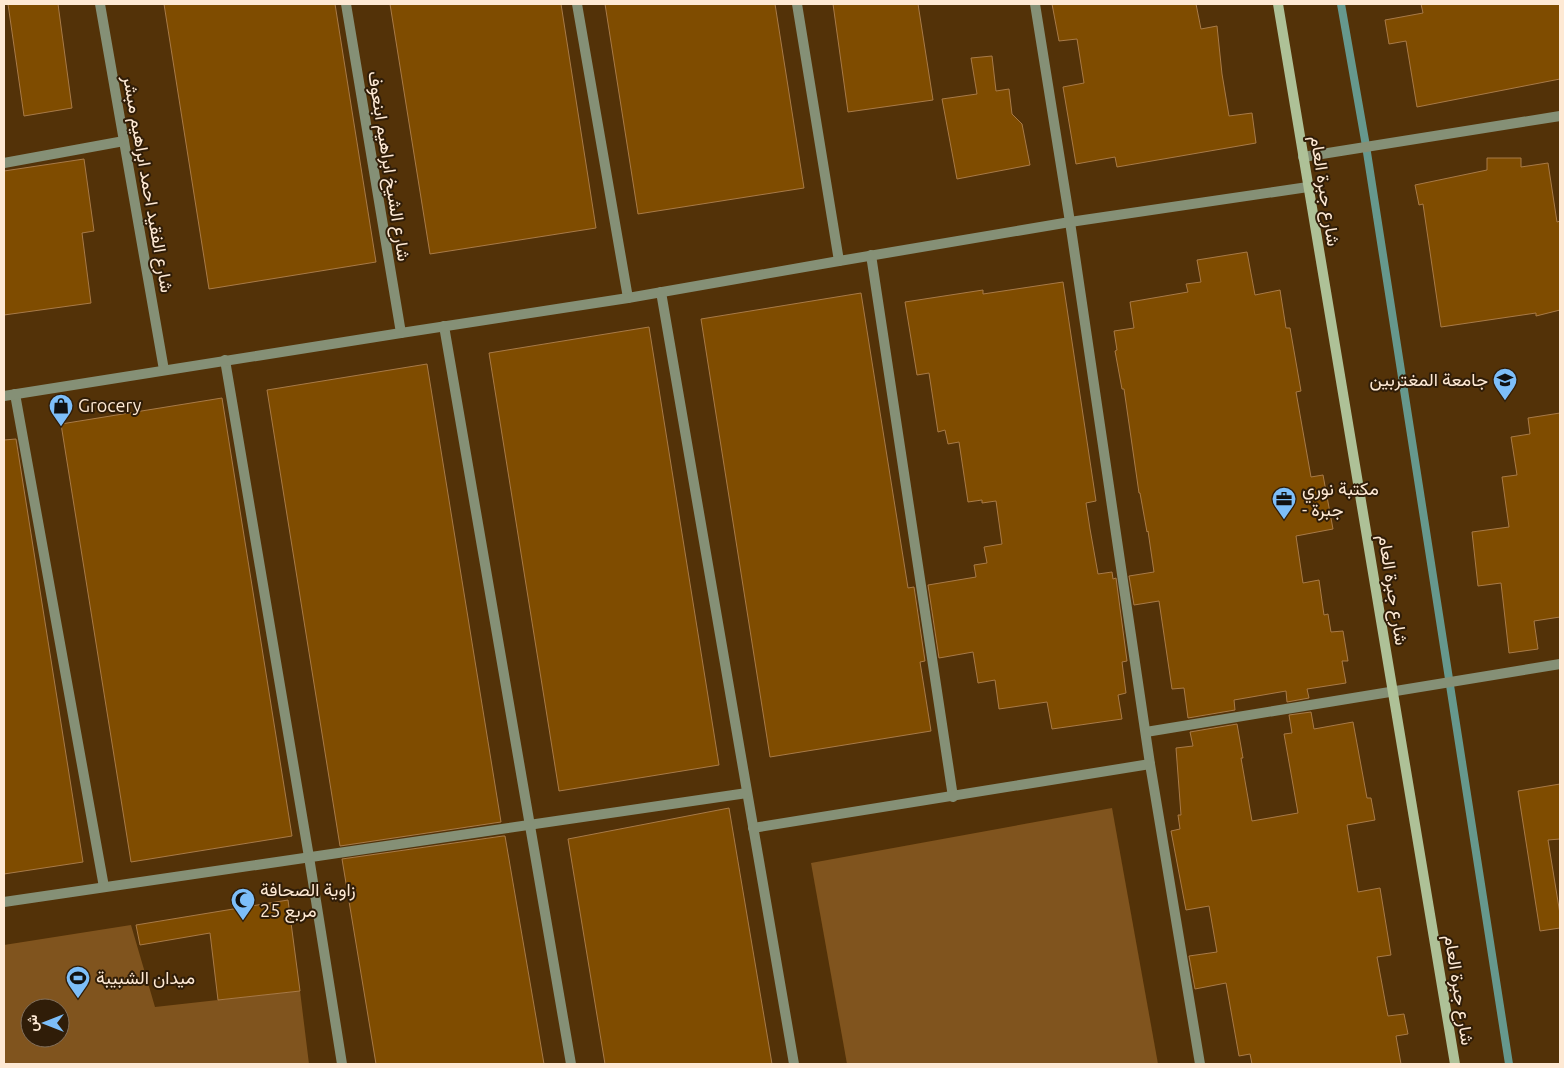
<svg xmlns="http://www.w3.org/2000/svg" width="1564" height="1068" font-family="Ubuntu,Vazirmatn,sans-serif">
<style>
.green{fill:#80541e;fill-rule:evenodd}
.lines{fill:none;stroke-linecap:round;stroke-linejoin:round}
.stream{stroke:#66988d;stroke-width:8}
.building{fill:#7f4c00;stroke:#a87a47}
.street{stroke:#859076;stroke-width:10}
.secondary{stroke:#aec197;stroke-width:10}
.labels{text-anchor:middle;stroke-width:4;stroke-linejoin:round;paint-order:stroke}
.street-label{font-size:18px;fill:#fee9d4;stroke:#301d08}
.poi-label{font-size:18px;fill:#fee9d4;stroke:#301d08;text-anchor:start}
</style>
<rect width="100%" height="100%" fill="#533208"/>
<g class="green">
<path d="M1112 808 1158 1064H847L811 863Z"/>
<path d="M131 925 155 1007 300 991 309 1064H4V945ZM30 1008H60V1038H30Z"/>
</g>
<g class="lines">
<path class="stream" d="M1341 4 1366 146 1509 1064"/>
</g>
<g class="building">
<path d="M8 4H58L72 108 24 116Z"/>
<path d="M164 4H335L376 262 209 289Z"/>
<path d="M390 4H561L596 228 430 254Z"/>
<path d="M605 4H775L804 188 638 214Z"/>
<path d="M833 4H918L933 100 848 112Z"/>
<path d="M1052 4H1196L1201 29 1217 26 1222 74 1229 116 1252 113 1256 143 1117 167 1115 157 1076 164 1063 87 1084 83 1077 39 1059 41Z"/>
<path d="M1421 4H1560V79L1417 107 1406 41 1389 44 1385 20 1423 13Z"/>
<path d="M992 56 996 91 1009 89 1012 114 1022 124 1030 165 957 179 942 99 977 94 971 58Z"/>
<path d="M1487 158H1521V167L1548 163 1557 222 1560 221V310L1536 316V313L1441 327 1423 204 1419 205 1415 185 1487 170Z"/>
<path d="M84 159 94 231 82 233 91 303 4 315V171Z"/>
<path d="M1247 252 1255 295 1280 290 1286 328H1290L1301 391 1296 392 1311 477 1323 475 1333 529 1296 536 1303 583 1319 580 1324 615 1328 614 1331 632 1343 631 1348 661H1342L1346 683 1307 689 1309 698 1287 702 1286 691 1234 700 1235 710 1188 718 1184 688 1172 689 1159 601 1134 605 1129 576 1154 572 1148 531 1147 532 1140 493H1139L1124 389H1122L1115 351 1117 350 1114 331 1134 328 1130 302 1188 292 1186 284 1201 282 1197 260Z"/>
<path d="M1063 282 1096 501 1086 503 1090 529 1098 574 1112 572 1113 579 1116 578 1127 661 1122 662 1126 693 1118 695 1122 719 1052 729 1047 702 999 709 995 680 978 683 973 652 939 658 928 585 976 577 974 565 987 563 984 547 1002 544 996 501 982 503V500L968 502 959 442 948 444 945 430 938 432 929 373 917 375 905 302 983 290V294Z"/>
<path d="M861 293 908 588 914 587 925 661 920 662 931 731 770 757 701 319Z"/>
<path d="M649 327 719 765 559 791 489 353Z"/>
<path d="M427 364 501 822 340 846 267 390Z"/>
<path d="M222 398 292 836 131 862 61 424Z"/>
<path d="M1560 413V617L1534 621 1538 649 1509 653 1501 583 1478 586 1472 532 1509 527 1502 477 1517 475 1511 437 1530 434 1528 418Z"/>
<path d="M16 439 83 862 4 874V440Z"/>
<path d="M1311 712 1314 729 1353 722 1367 798H1371L1375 820 1347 825 1358 892 1380 888 1391 955 1377 957 1386 1006 1388 1016 1404 1014 1408 1034 1396 1036 1401 1064H1252L1250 1054 1239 1056 1226 983 1195 989 1189 956 1217 952 1209 906 1186 910 1171 831 1180 829 1178 815H1181L1176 748 1193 746 1190 732 1237 724 1243 758H1241L1252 821 1298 813 1284 734 1292 733 1289 715Z"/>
<path d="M1560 784V839L1548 840 1560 914V928L1540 931 1518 791Z"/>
<path d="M729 808 772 1064H605L568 839Z"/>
<path d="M503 836H505L544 1064H376L342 859Z"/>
<path d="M288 900 300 991 218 1000 210 933 140 945 136 925Z"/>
</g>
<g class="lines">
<g class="street">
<path d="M100 4 164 370"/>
<path d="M346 4 401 333"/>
<path d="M577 4 628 298"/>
<path d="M797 4 839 261"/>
<path d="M1035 4 1070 222 1150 764 1200 1064"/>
<path d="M1303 157 1560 116"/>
<path d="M4 163 124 141"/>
<path d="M871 255 953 797"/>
<path d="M661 292 794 1064"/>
<path d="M444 326 571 1064"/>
<path d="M225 360 309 857 342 1064"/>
<path d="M15 394 104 887"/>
<path d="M4 396 401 333 628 298 839 261 1070 222 1308 187"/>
<path d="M1146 732 1560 664"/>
<path d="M753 828 1150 764"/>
<path d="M4 902 747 793"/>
</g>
<path class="secondary" d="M1278 4 1455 1064"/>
</g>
<defs>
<symbol id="university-pin" viewBox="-11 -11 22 30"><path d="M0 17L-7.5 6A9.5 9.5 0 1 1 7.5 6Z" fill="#7dbef9" stroke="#301d08"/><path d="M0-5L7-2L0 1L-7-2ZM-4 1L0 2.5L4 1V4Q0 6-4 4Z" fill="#111"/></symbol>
<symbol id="shop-pin" viewBox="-11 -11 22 30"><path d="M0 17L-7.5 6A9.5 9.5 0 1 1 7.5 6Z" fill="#7dbef9" stroke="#301d08"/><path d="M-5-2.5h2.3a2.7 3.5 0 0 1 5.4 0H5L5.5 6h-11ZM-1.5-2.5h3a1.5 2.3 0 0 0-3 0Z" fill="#111"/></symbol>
<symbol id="office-pin" viewBox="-11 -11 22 30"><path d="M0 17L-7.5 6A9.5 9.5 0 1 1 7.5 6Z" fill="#7dbef9" stroke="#301d08"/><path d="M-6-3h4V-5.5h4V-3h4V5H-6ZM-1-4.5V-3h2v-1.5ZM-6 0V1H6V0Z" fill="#111"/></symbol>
<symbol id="mosque-pin" viewBox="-11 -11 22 30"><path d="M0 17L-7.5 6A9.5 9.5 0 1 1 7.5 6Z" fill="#7dbef9" stroke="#301d08"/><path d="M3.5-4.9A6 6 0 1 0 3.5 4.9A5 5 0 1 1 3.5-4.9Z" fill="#111"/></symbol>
<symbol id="stadium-pin" viewBox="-11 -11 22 30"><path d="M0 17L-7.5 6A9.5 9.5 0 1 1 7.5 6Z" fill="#7dbef9" stroke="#301d08"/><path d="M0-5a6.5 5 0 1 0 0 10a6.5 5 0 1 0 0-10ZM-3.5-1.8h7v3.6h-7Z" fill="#111"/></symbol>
</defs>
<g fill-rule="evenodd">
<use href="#university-pin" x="1491" y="366" width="28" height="38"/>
<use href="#shop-pin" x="47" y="392" width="28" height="38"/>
<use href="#office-pin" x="1270" y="485" width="28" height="38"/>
<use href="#mosque-pin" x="229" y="886" width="28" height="38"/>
<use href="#stadium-pin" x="64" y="964" width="28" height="38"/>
</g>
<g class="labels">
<g class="street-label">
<text transform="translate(389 166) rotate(81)" y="6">شارع الشيخ ابراهيم ابنعوف</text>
<text transform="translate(148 184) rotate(80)" y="6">شارع الفقيد احمد ابراهيم مبشر</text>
<text transform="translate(1325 191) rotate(81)" y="6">شارع جبرة العام</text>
<text transform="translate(1393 590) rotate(81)" y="6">شارع جبرة العام</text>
<text transform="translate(1459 990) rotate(81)" y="6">شارع جبرة العام</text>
</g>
<g class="poi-label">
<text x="1488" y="386" text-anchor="end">جامعة المغتربين</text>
<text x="78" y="412">Grocery</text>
<text x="1302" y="495">مكتبة نوري<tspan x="1302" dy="21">- جبرة</tspan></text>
<text x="260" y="896">زاوية الصحافة<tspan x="260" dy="21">مربع 25</tspan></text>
<text x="96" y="984">ميدان الشبيبة</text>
</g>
</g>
<rect width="1564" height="1068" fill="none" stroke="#fee9d4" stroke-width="10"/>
<g transform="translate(45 1023) rotate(270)"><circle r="24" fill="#301d08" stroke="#826f5a"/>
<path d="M0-4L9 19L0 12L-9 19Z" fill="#7dbef9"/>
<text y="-8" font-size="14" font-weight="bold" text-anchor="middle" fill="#fee9d4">ش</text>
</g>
</svg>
